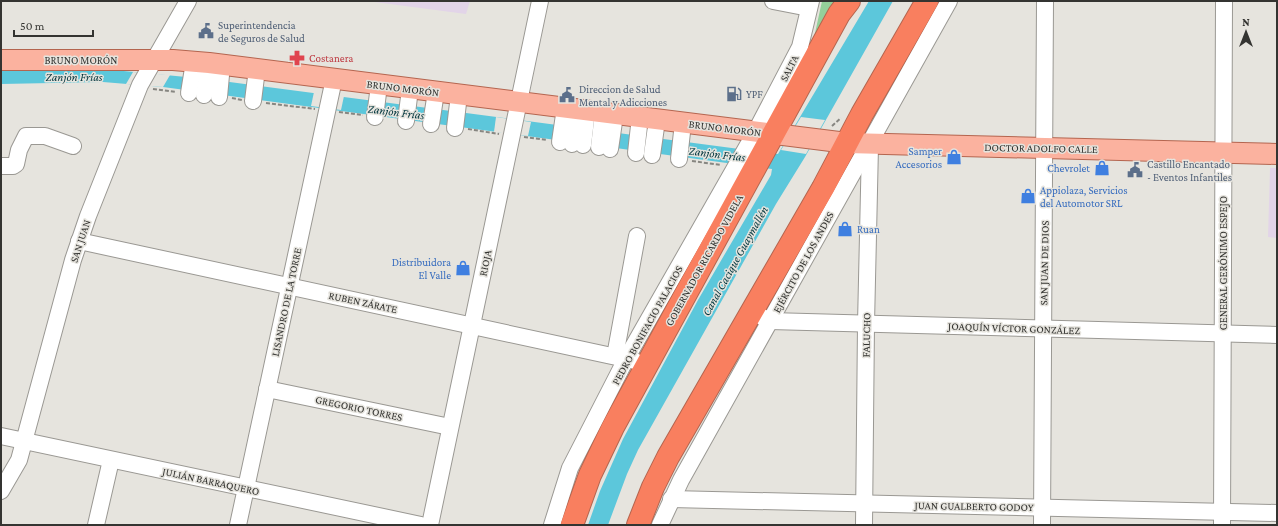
<svg xmlns="http://www.w3.org/2000/svg" width="1278" height="526" font-family="'Crimson Pro',serif">
<style>
.education{fill:#e2d4e8}
.green{fill:#94d09a}
.water{fill:#5cc7db}
.pier{fill:#e6e4de}
.lines{fill:none;stroke-linecap:round;stroke-linejoin:round}
.minor-casing{stroke:#9a9893;stroke-width:18}
.major-casing{stroke:#b4654f;stroke-width:22}
.highway-casing{stroke:#b4654f;stroke-width:24}
.path{stroke:#878681;stroke-width:2;stroke-dasharray:4 2;stroke-linecap:butt}
.minor{stroke:#fff;stroke-width:16}
.major{stroke:#fbb29f;stroke-width:20}
.highway{stroke:#f97f5f;stroke-width:22}
.labels{text-anchor:middle;stroke-width:3;stroke-linejoin:round;paint-order:stroke}
.service-label{font-size:11px;fill:#4e5e75;stroke:#e6e4de;text-anchor:start}
.health-label{font-size:11px;fill:#be3a42;stroke:#e6e4de;text-anchor:start}
.street-label{font-size:11px;fill:#343431;stroke:#e6e4de}
.shop-label{font-size:11px;fill:#366cbe;stroke:#e6e4de;text-anchor:end}
.water-label{font-size:12px;font-style:italic;fill:#00353d;stroke:#e6e4de}
</style>
<rect width="100%" height="100%" fill="#e6e4de"/>
<g class="education">
<path d="M367 1H470L466 14Z"/>
<path d="M1270 168H1277V238L1268 237Z"/>
</g>
<path class="green" d="M822 1H838L812 47Z"/>
<path class="water" d="M869 1H893L805 157 776 204 638 450 627 474 608 525H588L600 491 623 439 698 300 771 175 772 169 163 87 103 82 1 84V71L103 69 207 79 778 154Z"/>
<g class="pier">
<path d="M133 72 170 75 163 87 126 84Z"/>
<path d="M314 92 344 96 341 110 311 106Z"/>
<path d="M496 117 531 122 528 136 494 132Z"/>
<path d="M801 117 825 120 806 154 781 150Z"/>
</g>
<g class="lines">
<defs>
<g id="minor">
<path d="M773 1 809 8"/>
<path d="M189 93 194 62"/>
<path d="M204 95 209 63"/>
<path d="M219 97 222 64"/>
<path d="M253 101 257 69"/>
<path d="M375 117 379 85"/>
<path d="M406 121 410 89"/>
<path d="M431 124 436 92"/>
<path d="M455 128 459 95"/>
<path d="M560 142 565 108"/>
<path d="M572 144 576 110"/>
<path d="M583 145 587 111"/>
<path d="M599 147 603 113"/>
<path d="M610 149 615 115"/>
<path d="M636 153 640 117"/>
<path d="M652 155 657 120"/>
<path d="M679 159 683 123"/>
<path d="M1 166H13L16 164 19 150 26 136H45L73 146"/>
<path d="M79 241 635 361"/>
<path d="M762 317 770 321 1277 335"/>
<path d="M615 356 637 236"/>
<path d="M267 389 450 427"/>
<path d="M1 436 421 525"/>
<path d="M1 491 19 460 73 260 88 216 140 85 188 1"/>
<path d="M671 499 1277 513"/>
<path d="M96 525 111 460"/>
<path d="M238 525 334 79"/>
<path d="M430 525 540 1"/>
<path d="M552 525 570 468 587 435 626 359 756 131 800 47 811 1"/>
<path d="M660 525 681 480 949 1"/>
<path d="M864 525 866 324 870 146"/>
<path d="M1042 525 1045 1"/>
<path d="M1222 525 1224 1"/>
</g>
<path id="major" d="M1 60H173L209 63 847 143 1277 154"/>
<g id="highway">
<path d="M572 525 590 475 613 427 839 14 849 1"/>
<path d="M638 525 653 487 668 457 823 188 862 114 927 1"/>
</g>
</defs>
<use href="#minor" class="minor-casing"/>
<use href="#major" class="major-casing"/>
<use href="#highway" class="highway-casing"/>
<g class="path">
<path d="M153 89 176 92"/>
<path d="M232 98 242 100"/>
<path d="M266 103 315 109"/>
<path d="M339 112 363 115"/>
<path d="M832 126 841 118"/>
<path d="M468 129 499 134"/>
<path d="M524 137 547 140"/>
<path d="M692 161 721 165"/>
</g>
<use href="#minor" class="minor"/>
<use href="#major" class="major"/>
<use href="#highway" class="highway"/>
</g>
<defs>
<symbol id="civic-bare" viewBox="-9 -9 18 18"><path d="M-.6-6.5H3V-4.5H.6V-3L4-1V1h2V6H-6V1h2V-1L-.6-3ZM-1.2 2.5V6h2.4V2.5Z" fill="#5c6f8a" stroke="#e6e4de" stroke-width="2.5" paint-order="stroke"/></symbol>
<symbol id="pharmacy-bare" viewBox="-9 -9 18 18"><path d="M-2-6h4v4h4v4h-4v4h-4v-4h-4v-4h4Z" fill="#e0444e" stroke="#e6e4de" stroke-width="2.5" paint-order="stroke"/></symbol>
<symbol id="fuel-bare" viewBox="-9 -9 18 18"><path d="M-5.5-6h7V0h2V4h1.3V-2.5L3-4.5l.8-.8L6-3V5H2.5V1h-1V6h-7ZM-4.2-4.7v3.2H.2V-4.7Z" fill="#5c6f8a" stroke="#e6e4de" stroke-width="2.5" paint-order="stroke"/></symbol>
<symbol id="shop-bare" viewBox="-9 -9 18 18"><path d="M-5-2.5h2.3a2.7 3.5 0 0 1 5.4 0H5L5.5 6h-11ZM-1.5-2.5h3a1.5 2.3 0 0 0-3 0Z" fill="#3f7fe0" stroke="#e6e4de" stroke-width="2.5" paint-order="stroke"/></symbol>
</defs>
<g fill-rule="evenodd">
<use href="#civic-bare" x="195" y="20" width="22" height="22"/>
<use href="#pharmacy-bare" x="286" y="47" width="22" height="22"/>
<use href="#fuel-bare" x="723" y="83" width="22" height="22"/>
<use href="#civic-bare" x="556" y="84" width="22" height="22"/>
<use href="#shop-bare" x="943" y="146" width="22" height="22"/>
<use href="#shop-bare" x="1091" y="157" width="22" height="22"/>
<use href="#civic-bare" x="1124" y="159" width="22" height="22"/>
<use href="#shop-bare" x="1017" y="185" width="22" height="22"/>
<use href="#shop-bare" x="834" y="218" width="22" height="22"/>
<use href="#shop-bare" x="452" y="257" width="22" height="22"/>
</g>
<g class="labels">
<g class="service-label">
<text x="218" y="29">Superintendencia<tspan x="218" dy="13">de Seguros de Salud</tspan></text>
<text x="579" y="93">Direccion de Salud<tspan x="579" dy="13">Mental y Adicciones</tspan></text>
<text x="746" y="98">YPF</text>
<text x="1147" y="168">Castillo Encantado<tspan x="1147" dy="13">- Eventos Infantiles</tspan></text>
</g>
<g class="health-label">
<text x="309" y="62">Costanera</text>
</g>
<g class="street-label">
<text x="81" y="64">BRUNO MORÓN</text>
<text transform="translate(789 68) rotate(-63)" y="4">SALTA</text>
<text transform="translate(403 88) rotate(7)" y="4">BRUNO MORÓN</text>
<text transform="translate(725 128) rotate(7)" y="4">BRUNO MORÓN</text>
<text transform="translate(1041 148) rotate(1)" y="4">DOCTOR ADOLFO CALLE</text>
<text transform="translate(80 241) rotate(-72)" y="4">SAN JUAN</text>
<text transform="translate(704 260) rotate(-61)" y="4">GOBERNADOR RICARDO VIDELA</text>
<text transform="translate(803 262) rotate(-61)" y="4">EJÉRCITO DE LOS ANDES</text>
<text transform="translate(485 263) rotate(-78)" y="4">RIOJA</text>
<text transform="translate(1044 263) rotate(-89)" y="4">SAN JUAN DE DIOS</text>
<text transform="translate(1223 263) rotate(-90)" y="4">GENERAL GERÓNIMO ESPEJO</text>
<text transform="translate(286 302) rotate(-78)" y="4">LISANDRO DE LA TORRE</text>
<text transform="translate(363 302) rotate(12)" y="4">RUBEN ZÁRATE</text>
<text transform="translate(647 325) rotate(-61)" y="4">PEDRO BONIFACIO PALACIOS</text>
<text transform="translate(1014 328) rotate(2)" y="4">JOAQUÍN VÍCTOR GONZÁLEZ</text>
<text transform="translate(866 335) rotate(-89)" y="4">FALUCHO</text>
<text transform="translate(359 408) rotate(12)" y="4">GREGORIO TORRES</text>
<text transform="translate(211 481) rotate(12)" y="4">JULIÁN BARRAQUERO</text>
<text transform="translate(974 506) rotate(1)" y="4">JUAN GUALBERTO GODOY</text>
</g>
<g class="shop-label">
<text x="942" y="155">Samper<tspan x="942" dy="13">Accesorios</tspan></text>
<text x="1090" y="172">Chevrolet</text>
<text x="1040" y="194" text-anchor="start">Appiolaza, Servicios<tspan x="1040" dy="13">del Automotor SRL</tspan></text>
<text x="857" y="233" text-anchor="start">Ruan</text>
<text x="451" y="266">Distribuidora<tspan x="451" dy="13">El Valle</tspan></text>
</g>
<g class="water-label">
<text x="74" y="81">Zanjón Frías</text>
<text transform="translate(396 112) rotate(7)" y="4">Zanjón Frías</text>
<text transform="translate(717 154) rotate(7)" y="4">Zanjón Frías</text>
<text transform="translate(735 261) rotate(-61)" y="4">Canal Cacique Guaymallén</text>
</g>
</g>
<rect width="1278" height="526" fill="none" stroke="#343431" stroke-width="4"/>
<g transform="translate(1246 32)" stroke="#e6e4de" stroke-width="3" paint-order="stroke">
<path d="M0-3L7 15L0 10L-7 15Z" fill="#343431"/>
<text y="-6" font-size="11" font-weight="bold" text-anchor="middle" fill="#343431">N</text>
</g>
<path d="M14 30v6h79v-6" fill="none" stroke="#343431" stroke-width="2"/>
<text x="20" y="30" font-size="12" fill="#343431" stroke="#e6e4de" stroke-width="3" paint-order="stroke">50 m</text>
</svg>
